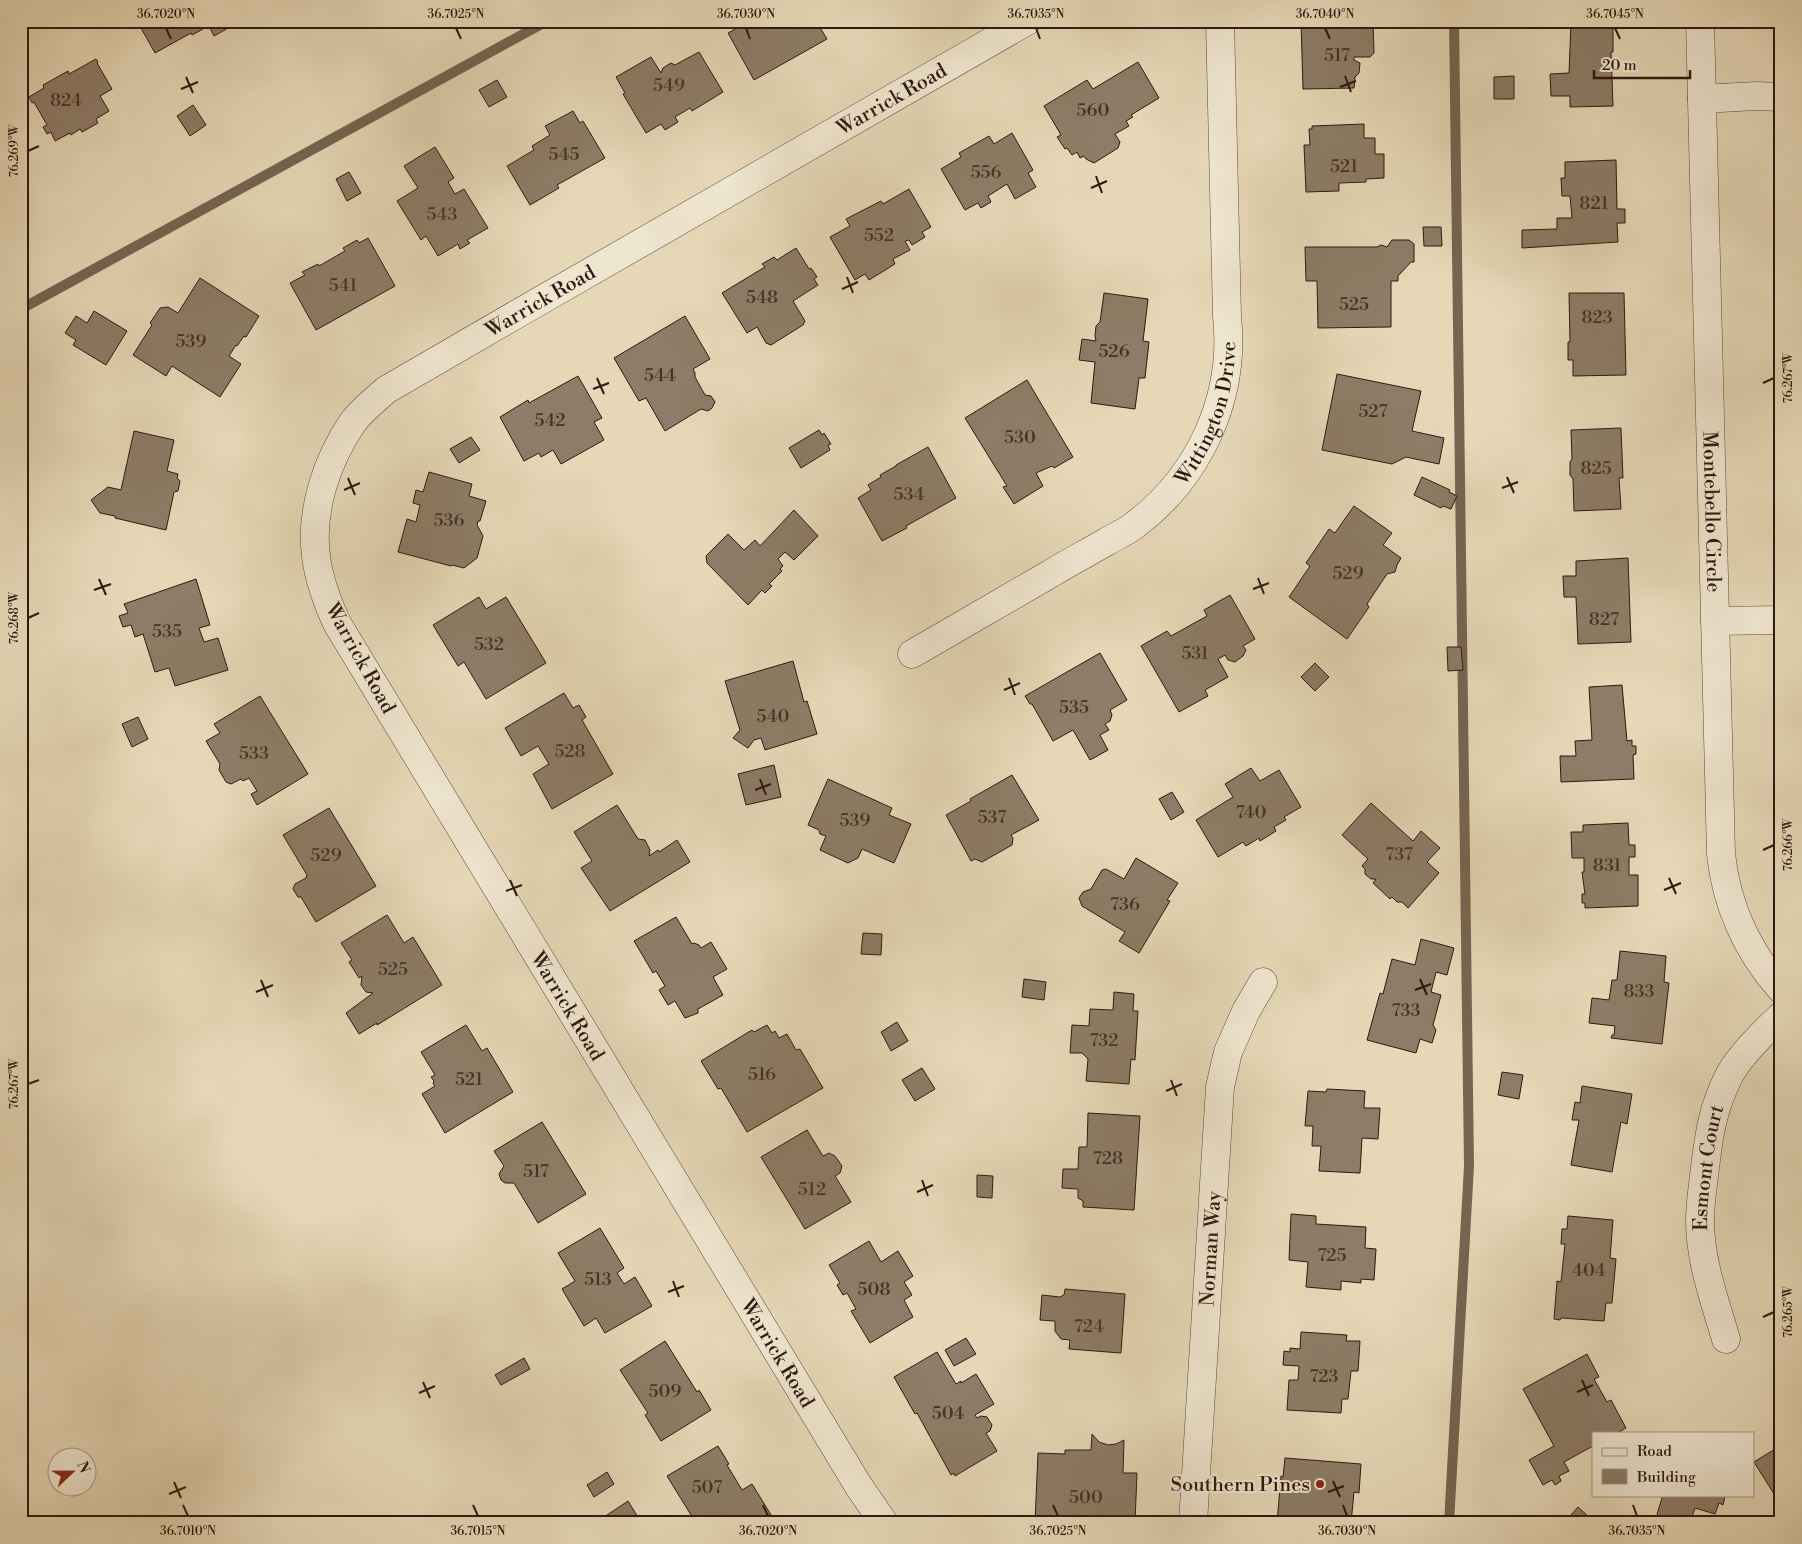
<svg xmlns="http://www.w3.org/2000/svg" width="1802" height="1544" font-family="'Libre Bodoni',serif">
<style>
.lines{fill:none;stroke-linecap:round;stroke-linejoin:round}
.stream{stroke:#766552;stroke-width:10}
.building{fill:#8d7c67;stroke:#2d1910}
.street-casing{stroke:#5b493a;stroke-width:29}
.street{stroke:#efe6d0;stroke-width:28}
.ticks{fill:none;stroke:#2d1910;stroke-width:2}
.poi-dot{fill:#8f2418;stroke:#efe6d0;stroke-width:2}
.labels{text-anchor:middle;stroke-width:4;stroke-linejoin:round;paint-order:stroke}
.number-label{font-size:18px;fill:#453226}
.street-label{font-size:20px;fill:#2d1910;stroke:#efe6d0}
.poi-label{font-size:20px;fill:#2d1910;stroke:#efe6d0;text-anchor:end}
.neatline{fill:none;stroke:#2d1910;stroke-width:2}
.ticks-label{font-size:12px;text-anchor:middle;fill:#2d1910}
</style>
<rect width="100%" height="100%" fill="#e6d8b7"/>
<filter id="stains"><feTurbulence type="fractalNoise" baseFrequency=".004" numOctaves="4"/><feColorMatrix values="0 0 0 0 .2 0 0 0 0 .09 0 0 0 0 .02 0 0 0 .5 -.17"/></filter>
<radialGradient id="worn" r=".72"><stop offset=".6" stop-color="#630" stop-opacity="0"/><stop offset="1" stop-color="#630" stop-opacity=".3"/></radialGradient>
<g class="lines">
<g class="stream">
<path d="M21 309 547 21"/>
<path d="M1449 1523 1469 1166 1454 21"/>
</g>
</g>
<g class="building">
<path d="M137 21H226L230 27 214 36 207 22 201 25 203 29 192 35 191 33 155 53Z"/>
<path d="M745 21H816L827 39 754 80 728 33 746 23Z"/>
<path d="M1301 21H1373L1374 53 1370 57H1354V60L1360 63 1359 73 1355 77 1354 88 1303 89Z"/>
<path d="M1613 22V52H1611L1613 106 1570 107V96H1551L1550 74 1569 73 1571 23Z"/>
<path d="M699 52 723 92 692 111 690 108 675 117 678 122 665 130 661 124 646 133 623 94 625 93 616 77 651 57 661 73 663 68 671 63 675 65Z"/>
<path d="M96 59 98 62 97 63 112 89 100 96 109 111 96 119 98 123 82 132 80 129 71 135 70 133 55 141 51 132 47 134 43 127 47 125 34 102 32 103 29 97 44 88 43 85 68 71 69 74Z"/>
<path d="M1138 62 1159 98 1131 115 1133 117 1126 121 1129 126 1115 134 1120 142 1118 148 1094 163 1086 159 1084 156 1080 158 1077 152 1072 155 1067 148 1065 149 1057 137 1061 135 1044 106 1087 80 1093 89Z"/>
<path d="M1514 76V99H1494V77Z"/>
<path d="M497 80 507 97 489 107 479 90Z"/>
<path d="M193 105 206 125 190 136 177 116Z"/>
<path d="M573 111 580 123 583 121 605 158 557 185 559 188 530 205 507 166 534 150 532 146 550 135 545 126Z"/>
<path d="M1364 124V138H1375V154H1384V178L1366 179V182L1339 183V191L1306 192 1304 145H1310L1309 129H1312V126Z"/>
<path d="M1012 133 1033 170 1028 173 1036 187 1015 199 1007 184 988 196 991 202 981 208 978 203 965 210 941 169 961 157 959 153 989 136 994 144Z"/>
<path d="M435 147 454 178 448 182 455 194 464 189 488 228 467 240 470 243 460 249 458 244 438 256 426 236 421 240 397 201 418 188 404 166Z"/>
<path d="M1616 160 1617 209H1625V223H1617L1618 242 1522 248V230L1557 229V218H1572L1570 196H1562L1561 178H1565V162Z"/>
<path d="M349 172 361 193 347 201 336 179Z"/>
<path d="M909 189 931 227 922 232 925 237 912 245 909 240 905 241 910 250 893 259 895 264 869 280 865 274 855 280 830 237 850 226 846 219 881 201 883 204Z"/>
<path d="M1423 227H1441L1442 246H1424Z"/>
<path d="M368 238 395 286 316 330 290 283 305 275 302 272 318 264 319 266 345 251 343 248 357 240 359 243Z"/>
<path d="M1392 240H1409L1414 244V262H1411L1398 276V281H1391V327L1318 328 1317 281H1306L1305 247H1377L1381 245 1387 247Z"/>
<path d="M796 248 809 269 811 268 817 277 814 279 818 285 793 301 805 321 803 325 771 345 766 343 757 327 747 333 722 293 765 267 762 264 774 257 777 260Z"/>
<path d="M200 278 259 316 246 337 244 336 237 346 236 345 229 356 241 364 220 397 172 366 166 376 133 355 152 325 150 323 160 308 168 307 178 313Z"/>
<path d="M1104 293 1148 299 1143 341 1149 342 1145 378H1139L1135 409 1091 403 1095 362 1079 360 1082 339 1096 341 1095 336 1096 326 1100 322Z"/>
<path d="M1569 293H1624L1626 375 1573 376V360H1568V342H1570Z"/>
<path d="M94 311 127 331 106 365 73 345 76 340 65 333 76 316 87 323Z"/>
<path d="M685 316 710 359 693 369 695 373V377L705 395 711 396 715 402 712 408 708 411 701 409 665 431 646 398 639 401 614 358Z"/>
<path d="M1337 374 1421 391 1412 431 1444 438 1439 464 1406 457 1392 464 1322 450Z"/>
<path d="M578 376 602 418 594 422 604 440 561 464 553 450 541 457 539 453 524 461 500 417 528 400 529 403Z"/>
<path d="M1027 380 1073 457 1054 468 1052 466 1036 473 1043 486 1014 504 1003 487 1007 486 965 418Z"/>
<path d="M1621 428 1623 478H1619L1621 509 1574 511 1573 479 1570 475V462L1572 459 1571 430Z"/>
<path d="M819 430 822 435 824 433 831 444 828 445 830 450 801 468 789 448Z"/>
<path d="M134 431 174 440 167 471 178 474 177 478 180 481 178 491 174 492 166 530 115 518V516L100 513 91 500 108 487 121 490Z"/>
<path d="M471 437 480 450 459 463 450 449Z"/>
<path d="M928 447 956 498 906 526 907 528 882 541 858 498 871 490 868 485 881 477 880 475 896 466V465Z"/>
<path d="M429 472 472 484 469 496 486 501 480 521H478L477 525 483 536 477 558 464 568 452 565 451 566 398 552 407 519 416 522 420 505 413 503 416 490 423 492Z"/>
<path d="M1422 477 1450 490 1449 492 1457 496 1451 509 1443 506 1441 508 1414 495Z"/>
<path d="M1354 506 1392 533 1383 545 1401 558 1397 565 1395 572 1387 574 1367 604 1369 607 1347 639 1289 597 1310 566 1306 563 1329 529 1335 533Z"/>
<path d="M794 510 818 536 794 560 785 552 778 559 783 566 780 569 782 571 769 584 772 586 765 593 762 590 748 605 707 563 706 556 728 534 744 550 755 540 760 546Z"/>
<path d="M1628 558 1631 642 1578 644 1576 597H1564L1563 576H1576V561Z"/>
<path d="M196 579 210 625 199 628 204 642 218 638 228 670 175 686 169 668 155 672 143 634 135 637 131 625 123 627 119 616 128 613 124 604Z"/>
<path d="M1230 595 1255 639 1243 646 1246 650 1243 656 1235 662 1228 660 1225 655 1218 659 1228 677 1205 690 1208 696 1179 712 1141 646 1167 631 1171 636 1207 616 1204 610Z"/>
<path d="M479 597 486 609 506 597 546 663 486 699 464 662 458 666 433 625Z"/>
<path d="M1447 647H1461L1463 670 1448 671Z"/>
<path d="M1100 653 1127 700 1110 710 1112 715 1110 721 1105 724 1109 730 1100 735 1108 750 1090 760 1073 730 1053 741 1032 704H1030L1025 696Z"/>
<path d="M793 661 804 702 807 701 817 734 765 750 761 738 754 740 748 748 733 738 740 730 725 681Z"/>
<path d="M1315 663 1329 677 1315 691 1301 677Z"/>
<path d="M1622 685 1627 741 1632 740V746H1636V754L1633 755 1634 779 1561 782 1560 756H1576L1575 741 1592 740 1589 687Z"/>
<path d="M564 693 573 708 579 705 586 717 582 720 613 774 552 809 533 774 549 764 538 746 521 756 505 728Z"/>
<path d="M260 696 308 774 257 805 251 794 257 791 249 778 243 781 241 779 231 784 226 782 219 770 220 764 206 741 220 733 214 724Z"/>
<path d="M138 717 148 739 132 747 122 724Z"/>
<path d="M774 765 781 797 746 805 738 774Z"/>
<path d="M1251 768 1260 781 1279 770 1301 807 1284 817 1286 820 1274 827 1276 831 1260 841 1259 838 1246 846 1243 842 1218 857 1196 820 1233 797 1225 784Z"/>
<path d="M1012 775 1039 820 1011 835 1013 838 1012 845 982 862 975 859 971 861 946 815 971 801 970 799Z"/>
<path d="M828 779 892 808 889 815 911 824 894 863 862 849 858 858 848 863 820 850 826 836 820 834 819 830 808 825Z"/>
<path d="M1172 792 1184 812 1171 820 1159 799Z"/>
<path d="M1371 803 1413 841 1421 831 1440 848 1427 862 1439 873 1408 908 1402 902H1397L1392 897 1390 899 1373 883 1376 879H1371L1365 874V869L1362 866 1368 859 1342 835Z"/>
<path d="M617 805 638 839 645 840 650 850 649 856 658 850 659 852 677 840 690 862 610 911 581 868 592 861 574 832Z"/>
<path d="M329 808 376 886 316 922 301 897H298L293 889 295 884 306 878 307 875 283 835Z"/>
<path d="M1628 823 1629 845H1635V857H1629V875H1638V906L1585 908V903H1582V894H1585L1582 872H1584V858H1572L1571 832H1583V825Z"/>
<path d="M1136 858 1178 883 1167 900 1170 901 1139 953 1119 941 1125 932 1082 906 1079 898 1083 892 1091 889 1102 870 1106 869 1124 879Z"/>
<path d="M387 915 404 943 413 937 442 985 377 1025V1023L359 1034 346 1013 373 993 366 992 361 985 362 976 359 978 349 962 352 960 341 943Z"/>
<path d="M676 917 692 944 694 943 699 945 701 948 711 942 727 969 713 977 723 995 698 1009V1013L685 1018 675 1001 668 1005 659 990 665 986 656 971 653 973 634 941Z"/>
<path d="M863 933 882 934 881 955 861 954Z"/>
<path d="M1421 939 1454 948 1447 975 1436 972 1431 992 1441 995 1433 1025 1436 1030 1432 1043 1420 1039 1416 1053 1367 1040 1380 993 1383 994 1392 959 1415 965Z"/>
<path d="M1620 951 1666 956 1664 982 1669 983 1662 1044 1611 1038 1612 1035H1614L1615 1026 1589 1023 1592 998 1609 1000 1612 980H1617Z"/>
<path d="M1024 979 1046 982 1044 1000 1022 997Z"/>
<path d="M1114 992 1134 994 1133 1011H1138L1135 1060 1131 1059 1129 1084 1086 1081 1088 1059 1082 1053H1070L1072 1025 1089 1026 1090 1009 1113 1010Z"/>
<path d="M897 1022 908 1041 891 1051 881 1032Z"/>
<path d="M466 1025 482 1051 487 1048 513 1092 445 1133 422 1094 435 1086 433 1084 434 1081 431 1077 435 1075 421 1052Z"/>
<path d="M767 1025 772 1033 775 1031 779 1038 787 1034 796 1050 800 1049 823 1088 747 1132 721 1088 718 1089 701 1061 752 1030 754 1032Z"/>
<path d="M922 1068 935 1089 915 1101 902 1080Z"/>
<path d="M1502 1072 1523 1075 1519 1099 1498 1095Z"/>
<path d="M1582 1086 1632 1094 1627 1124 1621 1122 1612 1172 1571 1165 1579 1120H1572L1575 1102 1580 1103Z"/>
<path d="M1327 1089 1365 1091 1364 1108H1380L1378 1139 1362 1138 1360 1173 1319 1171 1321 1146H1312L1313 1126H1305L1308 1091 1326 1092Z"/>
<path d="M1088 1113 1140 1116 1134 1210 1083 1207V1201L1078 1198V1189L1062 1188 1063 1169H1078L1079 1147H1087Z"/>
<path d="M542 1122 586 1194 538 1223 514 1183H505L501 1180 499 1174 504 1166 494 1151Z"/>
<path d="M807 1130 823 1156 829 1153 835 1156 842 1166 840 1173 835 1176 851 1202 805 1229 761 1157Z"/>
<path d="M977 1175 993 1176 992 1198 977 1197Z"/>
<path d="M1291 1214 1316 1216V1224L1366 1227 1365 1248 1376 1249 1374 1280 1361 1279V1283L1341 1281V1290L1306 1287 1308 1262 1289 1260Z"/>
<path d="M1568 1216 1613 1220 1610 1258 1616 1259 1612 1303H1606L1604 1321 1561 1318 1560 1320 1554 1319 1557 1281 1561 1282 1565 1244H1561L1562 1229H1567Z"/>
<path d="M600 1228 624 1268 617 1273 624 1284 635 1277 652 1306 605 1333 596 1318 584 1326 562 1289 575 1281 558 1253Z"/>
<path d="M869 1241 881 1262 898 1251 913 1276 904 1282 912 1295 904 1300 913 1317 870 1343 851 1311 856 1309 847 1293 843 1295 837 1285 840 1283 829 1265Z"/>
<path d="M1065 1289 1125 1294 1121 1353 1069 1349 1070 1340 1061 1339 1055 1331V1321L1040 1320 1042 1295 1060 1297 1064 1295Z"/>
<path d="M1301 1332 1347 1335 1346 1341H1360L1358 1371H1351L1348 1399H1342L1341 1413 1287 1410 1289 1380H1298L1299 1366 1283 1365 1284 1351 1290 1352V1348L1300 1349Z"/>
<path d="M966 1338 976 1354 954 1366 945 1350Z"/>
<path d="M665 1341 697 1392 699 1390 711 1410 661 1441 645 1415 648 1413 620 1370Z"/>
<path d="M937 1352 956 1384 961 1381V1383L976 1374 994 1404 975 1415 977 1418 981 1416 987 1417 992 1425 990 1431 986 1433 997 1451 955 1476 954 1473 951 1475 917 1413 915 1414 894 1377Z"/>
<path d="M1587 1354 1599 1377 1594 1379 1607 1402 1611 1400 1626 1428 1617 1433H1593V1446L1564 1462 1569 1471 1559 1476 1561 1481 1555 1485 1552 1480 1543 1485 1529 1460 1554 1446 1523 1389Z"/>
<path d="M524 1358 530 1369 501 1385 495 1375Z"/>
<path d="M1092 1434 1099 1442 1108 1445 1116 1444 1124 1440 1123 1473H1137L1135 1522 1110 1521V1523H1035L1038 1453 1065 1454V1450H1091Z"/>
<path d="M718 1446 729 1464 727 1465 742 1490 752 1484 776 1523H696L667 1476Z"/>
<path d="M1780 1446 1781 1447V1505L1754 1462Z"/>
<path d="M1285 1458 1361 1464 1359 1493 1354 1492 1351 1523H1277L1281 1476 1283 1477Z"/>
<path d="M607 1472 614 1484 594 1497 587 1485Z"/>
<path d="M1663 1495H1722L1725 1496 1723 1505 1719 1503 1715 1514 1695 1508 1690 1523H1661L1657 1514Z"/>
<path d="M628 1501 639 1519 633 1523H595Z"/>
<path d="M1578 1507 1590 1518 1585 1523H1564Z"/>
</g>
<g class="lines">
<defs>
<g id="street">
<path id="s1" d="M1700 21 1721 854C1726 904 1747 951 1781 989"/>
<path d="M1702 99 1756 96 1781 97"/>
<path d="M1715 621 1781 620"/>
<path id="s2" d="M912 654C958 627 1004 601 1050 574 1068 563 1087 553 1106 542 1114 537 1124 533 1132 527 1199 478 1236 398 1227 316L1220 21"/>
<path id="s3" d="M1726 1339C1715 1302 1700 1261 1700 1221 1700 1203 1703 1185 1705 1168 1709 1134 1713 1107 1729 1076 1739 1056 1765 1031 1781 1016"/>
<path id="s4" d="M884 1523 858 1485 338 625C329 607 318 577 316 556 310 510 327 460 353 422 362 410 375 400 386 390 599 266 813 144 1027 21"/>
<path id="s5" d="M1193 1523 1220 1087 1228 1052 1246 1011 1263 982"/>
</g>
</defs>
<use href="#street" class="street-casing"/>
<use href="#street" class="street"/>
</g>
<path class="ticks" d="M166 28 171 39M456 28 461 39M746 28 750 39M1036 28 1040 39M1325 28 1330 39M1615 28 1620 39M1345 76 1351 92M186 77 193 93M1340 87 1356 81M181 89 198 82M28 151 39 146M1096 176 1102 193M1091 188 1107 181M847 277 853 293M842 289 858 282M597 378 604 394M1763 383 1774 378M593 389 609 383M1507 477 1514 493M348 478 355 495M1502 488 1518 482M344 490 360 483M1258 578 1264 594M99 579 106 595M1253 589 1269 583M94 590 111 584M28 618 39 613M1009 678 1015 695M1004 690 1020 683M760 779 766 795M755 790 771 784M1763 850 1774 845M1669 878 1676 894M510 880 517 896M1664 890 1681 883M506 891 522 885M1420 979 1427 995M261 980 268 997M1415 990 1431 984M256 992 273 985M1171 1080 1177 1096M28 1084 39 1080M1166 1091 1182 1084M922 1180 928 1196M917 1192 933 1185M673 1281 679 1297M668 1292 684 1286M1763 1317 1774 1312M1582 1380 1589 1396M423 1382 430 1398M1577 1392 1593 1385M419 1393 435 1386M1333 1481 1340 1497M174 1482 181 1498M1328 1492 1344 1486M169 1494 186 1487M183 1505 188 1516M473 1505 478 1516M763 1505 768 1516M1053 1505 1058 1516M1343 1505 1347 1516M1633 1505 1637 1516"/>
<circle class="poi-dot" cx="1320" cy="1484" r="5"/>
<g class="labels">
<g class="number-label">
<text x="1337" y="61">517</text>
<text x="669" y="91">549</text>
<text x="66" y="106">824</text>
<text x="1093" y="116">560</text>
<text x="564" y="160">545</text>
<text x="1344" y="172">521</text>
<text x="986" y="178">556</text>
<text x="1594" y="209">821</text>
<text x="442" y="220">543</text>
<text x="879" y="241">552</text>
<text x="343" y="291">541</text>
<text x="762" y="303">548</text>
<text x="1354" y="310">525</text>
<text x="1597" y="323">823</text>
<text x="191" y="347">539</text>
<text x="1114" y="357">526</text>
<text x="660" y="381">544</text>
<text x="1373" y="417">527</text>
<text x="550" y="426">542</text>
<text x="1020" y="443">530</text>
<text x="1596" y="474">825</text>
<text x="909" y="500">534</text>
<text x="449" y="526">536</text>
<text x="1348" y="579">529</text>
<text x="1604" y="625">827</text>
<text x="167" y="637">535</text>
<text x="489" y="650">532</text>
<text x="1195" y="659">531</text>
<text x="1074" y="713">535</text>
<text x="773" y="722">540</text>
<text x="570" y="757">528</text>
<text x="254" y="759">533</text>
<text x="1251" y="818">740</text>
<text x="992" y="823">537</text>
<text x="855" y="826">539</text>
<text x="1399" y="860">737</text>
<text x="326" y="861">529</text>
<text x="1607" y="871">831</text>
<text x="1125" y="910">736</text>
<text x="393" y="975">525</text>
<text x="1639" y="997">833</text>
<text x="1406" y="1016">733</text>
<text x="1104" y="1046">732</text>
<text x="762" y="1080">516</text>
<text x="469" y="1085">521</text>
<text x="1108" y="1164">728</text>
<text x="536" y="1177">517</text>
<text x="812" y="1195">512</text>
<text x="1332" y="1261">725</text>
<text x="1589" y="1276">404</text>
<text x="598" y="1285">513</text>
<text x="874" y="1295">508</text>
<text x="1089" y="1332">724</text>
<text x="1324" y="1382">723</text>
<text x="665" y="1397">509</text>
<text x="948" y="1419">504</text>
<text x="707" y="1493">507</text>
<text x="1086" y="1503">500</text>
</g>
<g class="street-label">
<text dy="7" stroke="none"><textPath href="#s4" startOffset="1895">Warrick Road</textPath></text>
<text dy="7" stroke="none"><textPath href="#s4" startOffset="1490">Warrick Road</textPath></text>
<text dy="7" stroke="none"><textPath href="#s2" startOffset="395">Wittington Drive</textPath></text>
<text dy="7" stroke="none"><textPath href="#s1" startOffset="491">Montebello Circle</textPath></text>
<text transform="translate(361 658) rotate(61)" y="7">Warrick Road</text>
<text transform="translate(568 1006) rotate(59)" y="7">Warrick Road</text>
<text dy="7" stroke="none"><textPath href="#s3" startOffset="175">Esmont Court</textPath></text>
<text dy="7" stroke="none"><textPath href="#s5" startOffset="275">Norman Way</textPath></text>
<text transform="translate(778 1353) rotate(59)" y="7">Warrick Road</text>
</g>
<g class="poi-label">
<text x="1310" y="1491">Southern Pines</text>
</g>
</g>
<rect width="1802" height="1544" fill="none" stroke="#e6d8b7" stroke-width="55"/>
<rect x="1592" y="1432" width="162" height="65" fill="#efe6d0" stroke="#a19483"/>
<rect x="1602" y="1448" width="25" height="8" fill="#efe6d0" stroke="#a19483"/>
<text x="1637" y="1456" font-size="15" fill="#2d1910">Road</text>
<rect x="1602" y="1469" width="25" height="15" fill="#8d7c67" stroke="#a19483"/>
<text x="1637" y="1482" font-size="15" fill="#2d1910">Building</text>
<g transform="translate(72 1472) rotate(68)"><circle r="24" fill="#efe6d0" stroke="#a19483"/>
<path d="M0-4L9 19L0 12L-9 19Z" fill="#8f2418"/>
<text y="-8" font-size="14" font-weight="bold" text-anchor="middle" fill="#2d1910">N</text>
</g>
<path d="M1594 70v8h96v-8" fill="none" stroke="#2d1910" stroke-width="2.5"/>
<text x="1602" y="70" font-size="15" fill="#2d1910" stroke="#efe6d0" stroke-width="4" paint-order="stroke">20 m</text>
<rect x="28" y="28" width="1746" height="1488" class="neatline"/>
<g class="ticks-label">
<text x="166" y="18">36.7020°N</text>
<text x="456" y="18">36.7025°N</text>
<text x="746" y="18">36.7030°N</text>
<text x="1036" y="18">36.7035°N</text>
<text x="1325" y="18">36.7040°N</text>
<text x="1615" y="18">36.7045°N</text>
<text transform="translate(14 151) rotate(-90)" y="4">76.269°W</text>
<text transform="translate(1788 378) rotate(-90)" y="4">76.267°W</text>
<text transform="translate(14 618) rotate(-90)" y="4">76.268°W</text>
<text transform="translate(1788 845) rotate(-90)" y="4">76.266°W</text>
<text transform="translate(14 1084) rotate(-90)" y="4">76.267°W</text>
<text transform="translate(1788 1312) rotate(-90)" y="4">76.265°W</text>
<text x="188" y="1535">36.7010°N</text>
<text x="478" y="1535">36.7015°N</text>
<text x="768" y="1535">36.7020°N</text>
<text x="1058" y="1535">36.7025°N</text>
<text x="1347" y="1535">36.7030°N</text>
<text x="1637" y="1535">36.7035°N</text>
</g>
<rect width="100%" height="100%" filter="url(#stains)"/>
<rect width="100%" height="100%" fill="url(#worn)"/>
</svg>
